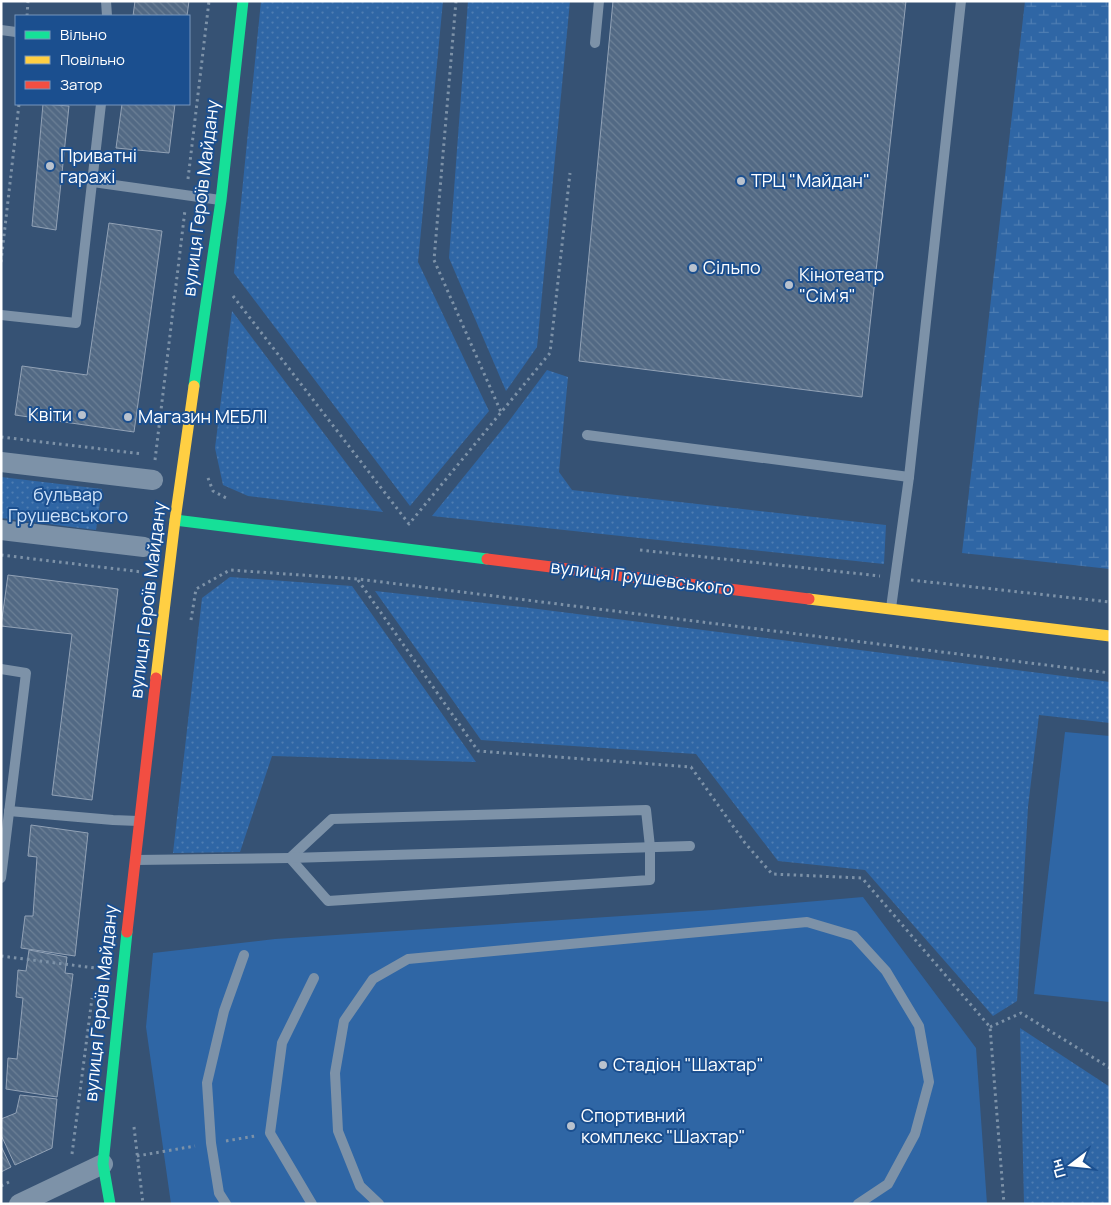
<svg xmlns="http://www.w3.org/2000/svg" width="1111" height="1205" font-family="Manrope,sans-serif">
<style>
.green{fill:url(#green-dots)}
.wetland{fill:url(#wetland-marsh)}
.pitch{fill:#2f66a5}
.building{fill:url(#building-back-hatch);stroke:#92a2b6}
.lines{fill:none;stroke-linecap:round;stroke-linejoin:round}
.path{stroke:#7d92a8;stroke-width:3;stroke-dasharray:2.5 4;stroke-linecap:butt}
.lane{stroke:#7d92a8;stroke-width:10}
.street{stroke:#7d92a8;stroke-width:20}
.fast{stroke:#16e098;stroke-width:11}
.slow{stroke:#ffcf43;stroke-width:11}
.jam{stroke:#f24e42;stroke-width:11}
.poi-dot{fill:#b9c2ce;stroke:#1b4f8f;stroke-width:2}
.labels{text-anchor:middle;stroke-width:4;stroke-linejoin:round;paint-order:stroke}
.poi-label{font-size:18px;fill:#fff;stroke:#1b4f8f;text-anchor:start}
.street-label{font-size:18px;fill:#fff;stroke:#1b4f8f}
.park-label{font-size:18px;fill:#cfe3fa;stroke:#1b4f8f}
</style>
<defs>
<pattern id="green-dots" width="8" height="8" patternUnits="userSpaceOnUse" patternTransform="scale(1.25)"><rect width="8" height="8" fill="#2f66a5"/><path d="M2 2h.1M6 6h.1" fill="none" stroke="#4e7db2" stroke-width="1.8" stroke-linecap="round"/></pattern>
<pattern id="wetland-marsh" width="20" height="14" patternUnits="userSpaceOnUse" patternTransform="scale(1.25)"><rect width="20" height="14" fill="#2f66a5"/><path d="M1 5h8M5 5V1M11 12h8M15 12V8" fill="none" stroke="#4e7db2"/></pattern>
<pattern id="building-back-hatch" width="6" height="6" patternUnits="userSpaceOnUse" patternTransform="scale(1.25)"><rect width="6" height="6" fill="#526984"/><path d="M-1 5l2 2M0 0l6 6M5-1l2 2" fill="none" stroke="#6c8096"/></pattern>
</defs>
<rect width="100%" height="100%" fill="#365274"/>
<g class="green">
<path d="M261 1H443L418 262 489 411 410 506 234 273Z"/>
<path d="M468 1H570L537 347 506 391 449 258Z"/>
<path d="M232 311 383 512 248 496 223 485 215 448Z"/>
<path d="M547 370 568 377 559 472 572 490 886 525 884 564 432 516 509 421Z"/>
<path d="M1 477 102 489 96 530 1 518Z"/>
<path d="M230 577 352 586 476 762 272 756 240 852 173 853 202 598Z"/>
<path d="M375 591 522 607 1110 682V723L1039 715 1028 807 1017 1001 993 1016 865 870 778 861 696 754 481 740Z"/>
<path d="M1020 1028 1110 1087V1204H1024Z"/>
</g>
<path class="wetland" d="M1025 1H1110V569L962 553Z"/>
<g class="pitch">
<path d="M1065 732 1110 736V1002L1034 994Z"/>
<path d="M863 897 976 1048 987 1204H171L146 1027 153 953 275 939 713 910Z"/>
</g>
<g class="building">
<path d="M135 1H189L187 16H133Z"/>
<path d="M613 1H906L862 397 579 361Z"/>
<path d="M43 104 69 106 56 230 32 226Z"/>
<path d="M122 104H175L169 153 116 148Z"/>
<path d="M109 223 162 231 134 432 15 415 22 366 87 375Z"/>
<path d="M8 575 118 589 92 800 52 795 72 634 1 626Z"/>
<path d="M31 825 88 833 75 956 21 948 25 916H33L37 857 28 856Z"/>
<path d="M29 950 67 957 65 973 73 974 57 1097 6 1089 8 1058 17 1059 23 998 16 997 18 970 26 971Z"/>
<path d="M20 1095 57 1099 52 1148 15 1165 1 1135V1119L16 1113Z"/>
<path d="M1 1146 11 1167 1 1172Z"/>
</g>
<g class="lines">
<g class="path">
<path d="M456 1 434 260 501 412"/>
<path d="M27 16 28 1"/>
<path d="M188 179 209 1"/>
<path d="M1 262 19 104"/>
<path d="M233 296 409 524 550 353 570 173"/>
<path d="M1 437 143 454"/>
<path d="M155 460 185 210"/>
<path d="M208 478 213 491 228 499"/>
<path d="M640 550 880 576"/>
<path d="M1 555 142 572"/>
<path d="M358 580 478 751 691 767 745 843 772 874 862 878 990 1027 1004 1204"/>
<path d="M911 580 1110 602"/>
<path d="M191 620 196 589 230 570 358 579 1110 673"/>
<path d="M1 956 95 968"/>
<path d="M990 1027 1021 1013 1110 1068"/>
<path d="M134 1127 143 1204"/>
<path d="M226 1141 255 1136"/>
<path d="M72 1154 92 998"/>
<path d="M137 1156 195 1146"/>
<path d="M1 1186 9 1182"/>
</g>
<g class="lane">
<path d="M106 1 107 16"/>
<path d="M1 30 16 32"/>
<path d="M595 43 599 1"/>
<path d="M93 182 220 200"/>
<path d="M1 315 76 323 101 104"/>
<path d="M587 435 909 477"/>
<path d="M891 608 909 477 961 1"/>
<path d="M1 669 26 673 1 878"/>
<path d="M646 810 650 847V880L328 901 290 858 332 819Z"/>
<path d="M9 811 113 820 138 821"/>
<path d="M135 860 290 858 690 846"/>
<path d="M226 1204 219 1193 211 1143 207 1083 224 1011 244 955"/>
<path d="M312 1204 270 1133 282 1043 314 978"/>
<path d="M379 1204 360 1186 338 1131 335 1073 344 1021 373 979 408 959 807 922 854 936 886 971 919 1026 929 1082 915 1134 888 1184 858 1204"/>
</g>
<g class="street">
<path d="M1 462 153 480"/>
<path d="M1 530 144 547"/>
<path d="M19 1204 103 1164"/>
</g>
<g class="fast">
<path d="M194 386 221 200 243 1"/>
<path d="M175 520 487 559"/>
<path d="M110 1204 103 1164 127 932"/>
</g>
<g class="slow">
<path d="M809 599 1110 636"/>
<path d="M156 678 175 520 194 386"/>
</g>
<g class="jam">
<path d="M487 559 809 599"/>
<path d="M127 932 156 678"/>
</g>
</g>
<g class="poi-dot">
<circle cx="50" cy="166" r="5"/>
<circle cx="741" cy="181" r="5"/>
<circle cx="693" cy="268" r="5"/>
<circle cx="789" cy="285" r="5"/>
<circle cx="82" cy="415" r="5"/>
<circle cx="128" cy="417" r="5"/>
<circle cx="603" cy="1065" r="5"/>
<circle cx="571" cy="1126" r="5"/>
</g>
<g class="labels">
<g class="poi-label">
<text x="60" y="162">Приватні<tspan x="60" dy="21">гаражі</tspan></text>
<text x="751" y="187">ТРЦ "Майдан"</text>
<text x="703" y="274">Сільпо</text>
<text x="799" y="281">Кінотеатр<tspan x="799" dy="21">"Сім'я"</tspan></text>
<text x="72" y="421" text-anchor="end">Квіти</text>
<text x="138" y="423">Магазин МЕБЛІ</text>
<text x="613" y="1071">Стадіон "Шахтар"</text>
<text x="581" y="1122">Спортивний<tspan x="581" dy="21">комплекс "Шахтар"</tspan></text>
</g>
<g class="street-label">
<text transform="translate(201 198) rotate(-83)" y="6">вулиця Героїв Майдану</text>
<text transform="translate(642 578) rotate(7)" y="6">вулиця Грушевського</text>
<text transform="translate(148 600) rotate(-83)" y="6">вулиця Героїв Майдану</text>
<text transform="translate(101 1003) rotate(-84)" y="6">вулиця Героїв Майдану</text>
</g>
<g class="park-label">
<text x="68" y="501">бульвар<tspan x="68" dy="21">Грушевського</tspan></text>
</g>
</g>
<rect width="1111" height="1205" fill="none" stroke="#ffffff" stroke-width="5"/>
<rect x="15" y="15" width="175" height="90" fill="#1b4f8f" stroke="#7695bc"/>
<rect x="25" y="31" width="25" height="8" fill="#16e098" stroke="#7695bc"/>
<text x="60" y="40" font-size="15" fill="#ffffff">Вільно</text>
<rect x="25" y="56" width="25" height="8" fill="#ffcf43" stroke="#7695bc"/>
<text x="60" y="65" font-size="15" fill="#ffffff">Повільно</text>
<rect x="25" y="81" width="25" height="8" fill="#f24e42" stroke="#7695bc"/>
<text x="60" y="90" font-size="15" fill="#ffffff">Затор</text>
<g transform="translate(1071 1165) rotate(254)" stroke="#1b4f8f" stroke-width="4" paint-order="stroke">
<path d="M0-4L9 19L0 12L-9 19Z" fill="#ffffff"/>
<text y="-8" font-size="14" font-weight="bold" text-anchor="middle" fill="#ffffff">Пн</text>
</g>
</svg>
